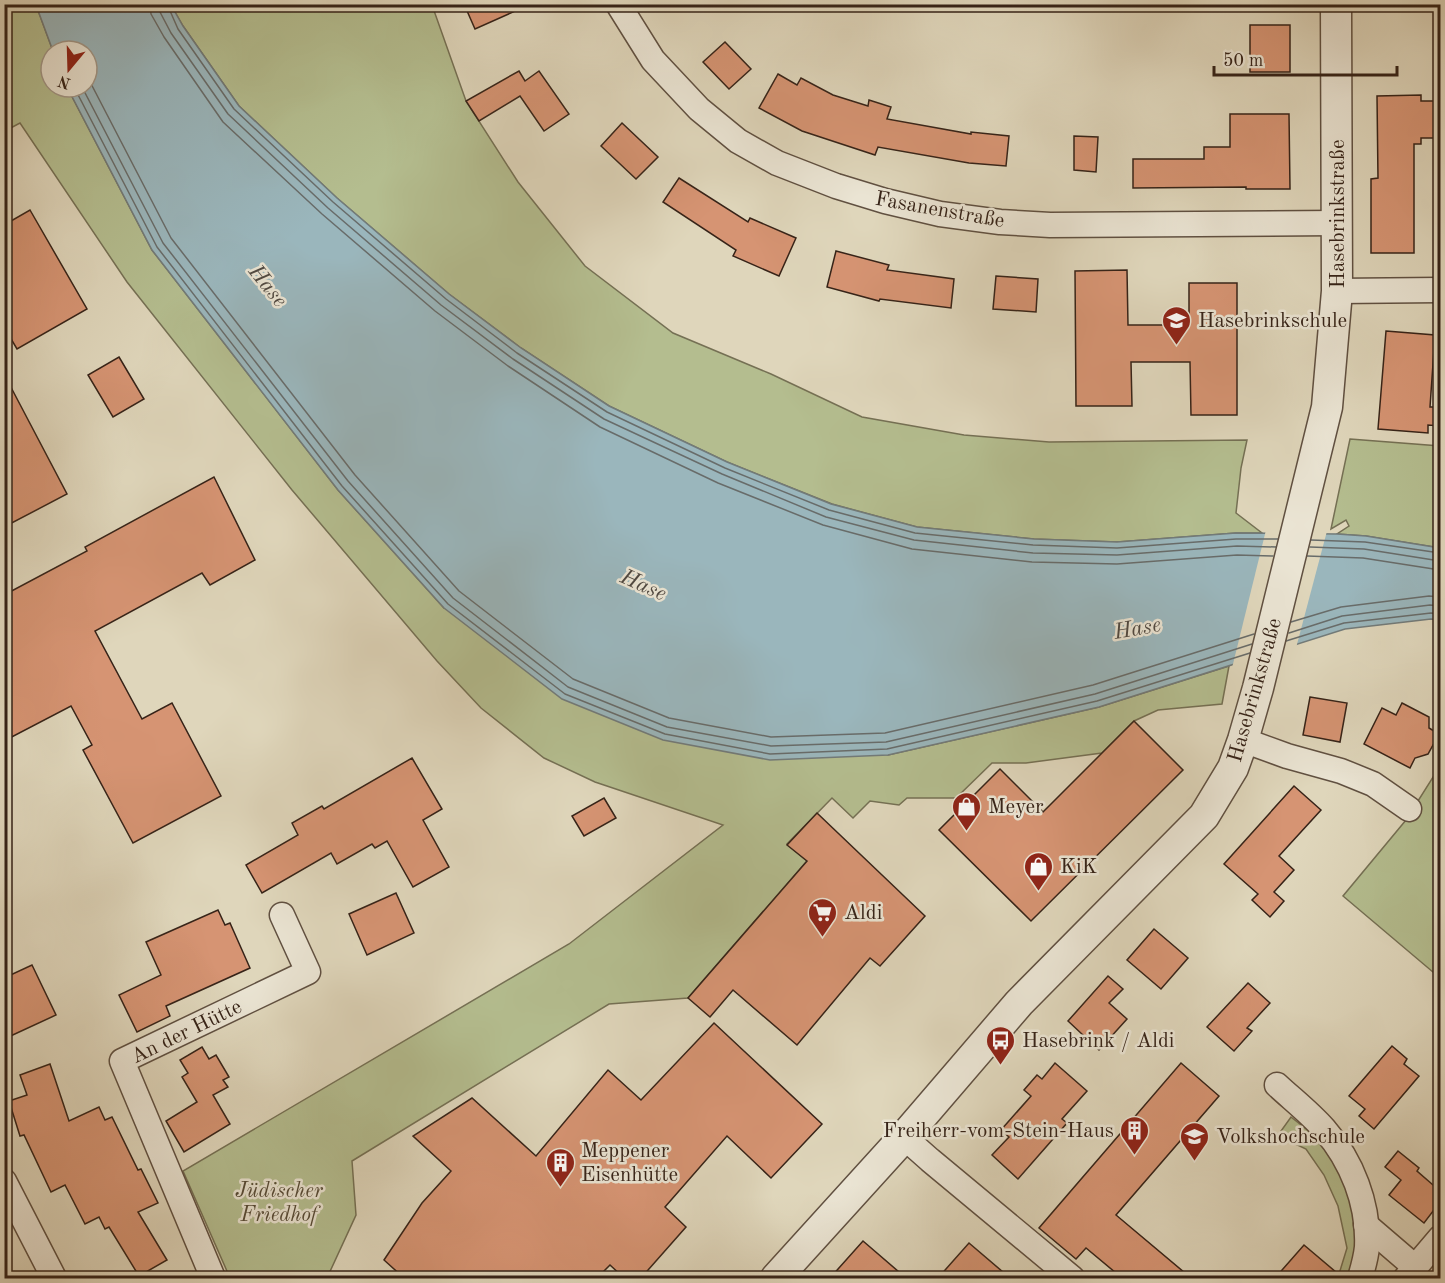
<svg xmlns="http://www.w3.org/2000/svg" width="1445" height="1283" font-family="'Old Standard TT',serif">
<style>
.green{fill:#b4bd8f;stroke:#757054;stroke-width:1.5}
.water{fill:#9ab6bc;stroke:#727b7a;stroke-width:1.5}
.pier{fill:#dfd6bb}
.lines{fill:none;stroke-linecap:round;stroke-linejoin:round}
.shore{stroke:#686c6a;stroke-width:1.5}
.building{fill:#d69473;stroke:#362318;stroke-width:1.5}
.minor-casing{stroke:#605041;stroke-width:27}
.tertiary-casing{stroke:#605041;stroke-width:33}
.minor{stroke:#eae4d3;stroke-width:24}
.tertiary{stroke:#eae4d3;stroke-width:30}
.labels{text-anchor:middle;stroke-width:5;stroke-linejoin:round;paint-order:stroke}
.street-label{font-size:21px;fill:#362318;stroke:#eae4d3}
.poi-label{font-size:21px;fill:#362318;stroke:#eae4d3;text-anchor:start}
.park-label{font-size:21px;font-style:italic;fill:#564a36;stroke:#eae4d3}
.water-label{font-size:22px;font-style:italic;fill:#4f4841;stroke:#eae4d3}
</style>
<rect width="100%" height="100%" fill="#dfd6bb"/>
<filter id="stains"><feTurbulence type="fractalNoise" baseFrequency=".00333" numOctaves="4"/><feColorMatrix values="0 0 0 0 .2 0 0 0 0 .09 0 0 0 0 .02 0 0 0 .5 -.17"/></filter>
<radialGradient id="worn" r=".72"><stop offset=".6" stop-color="#630" stop-opacity="0"/><stop offset="1" stop-color="#630" stop-opacity=".3"/></radialGradient>
<g class="green">
<path d="M4 5H36L53 51H51V87H67L152 250 338 490 444 608 888 755 1099 707 1229 666 1222 704 1158 710 1134 721 1102 753 1026 763H992L956 798H907L899 805 870 801 853 818 832 798 787 844 807 861 688 998 609 1004 352 1161 356 1215 327 1278H230L183 1171 569 944 723 825 595 782 544 758 481 708 437 661 292 490 127 282 20 123 5 131Z"/>
<path d="M171 5H432L466 101 518 182 585 266 673 333 771 374 862 417 964 435 1049 442 1247 440 1241 468 1236 513 1262 533H1236L1117 542 1034 539 917 527 832 504 727 462 609 406 521 348 449 294 337 198 239 106 183 26Z"/>
<path d="M1350 439 1440 446V548L1366 536 1337 534 1349 526 1346 520 1331 529Z"/>
<path d="M1440 766V978L1343 896 1406 820Z"/>
<path d="M1291 1117 1315 1136 1333 1157 1346 1185 1358 1234 1351 1278H1335L1339 1274 1347 1248 1338 1206 1324 1175 1306 1149 1287 1140 1281 1131Z"/>
</g>
<path class="water" d="M36 5H171L183 26 239 106 337 198 449 294 521 348 609 406 727 462 831 504 917 527 1034 539 1117 542 1236 533 1337 534 1366 536 1440 548V620L1431 619 1345 629 1099 707 888 755 770 760 663 740 562 699 444 608 338 490 152 250 67 87H87V51H53Z"/>
<path class="pier" d="M1266 530 1327 531 1296 648 1232 668Z"/>
<g class="lines">
<g class="shore">
<path d="M150 4 151 14 164 37 223 122 322 214 435 311 508 366 600 427 718 483 823 525 912 549 1032 562 1117 564 1237 555 1273 556"/>
<path d="M159 4 160 12 171 33 228 114 328 208 441 305 513 359 604 419 722 474 826 517 914 540 1033 553 1117 555 1237 546 1276 547"/>
<path d="M167 4 178 29 234 109 333 202 446 299 517 353 607 412 725 468 829 510 915 533 1033 545 1117 548 1236 539H1278"/>
<path d="M87 76 171 238 355 475 459 591 573 679 669 718 771 737 885 733 1093 685 1254 634"/>
<path d="M74 87 157 247 342 486 448 604 565 694 665 734 770 754 887 749 1097 701 1250 653"/>
<path d="M82 87 163 243 348 481 453 598 568 687 667 727 771 746 886 742 1095 694 1252 644"/>
<path d="M1311 540 1365 542 1440 553"/>
<path d="M1310 547 1364 549 1440 561"/>
<path d="M1307 556 1363 558 1440 570"/>
<path d="M1291 622 1341 607 1429 596 1440 597"/>
<path d="M1289 633 1342 616 1430 605 1440 606"/>
<path d="M1286 641 1344 623 1431 613 1440 614"/>
</g>
</g>
<g class="building">
<path d="M464 4H531L475 29Z"/>
<rect x="1250" y="25" width="40" height="47"/>
<path d="M725 42 751 69 729 89 703 62Z"/>
<path d="M519 71 525 81 539 71 569 114 544 131 520 96 479 121 466 101Z"/>
<path d="M778 74 797 85 801 78 833 95 868 106 869 100 891 107 887 119 971 134V132L1009 136 1006 166 969 163 878 147 875 155 802 131 759 108Z"/>
<path d="M1421 95V101H1440V138H1421V144H1414V253H1371V179L1378 178 1377 96Z"/>
<path d="M1230 114H1289L1290 189H1246V187L1133 188V159H1204V147H1230Z"/>
<path d="M622 123 658 157 636 179 601 146Z"/>
<path d="M1074 136 1098 137 1096 172 1074 170Z"/>
<path d="M679 178 748 222 750 218 796 238 779 276 733 256 736 250 663 202Z"/>
<path d="M30 210 87 309 17 349 4 327V225Z"/>
<path d="M836 251 889 265 887 270 954 279 951 308 880 299 879 301 827 287Z"/>
<path d="M1127 270 1128 325H1189V283H1237V415H1191L1190 362H1131L1132 406H1076L1075 271Z"/>
<path d="M996 276 1038 279 1036 312 993 309Z"/>
<path d="M1386 331 1435 335 1430 407H1440V426L1428 425V433L1378 429Z"/>
<path d="M119 357 144 399 113 417 88 375Z"/>
<path d="M4 374 67 494 4 527Z"/>
<path d="M214 477 255 560 210 585 202 573 95 631 142 719 172 703 221 796 133 843 83 750 92 745 71 706 4 741V595L87 551 85 547Z"/>
<path d="M1310 697 1347 703 1340 742 1303 735Z"/>
<path d="M1402 703 1429 717V728L1439 734 1428 754 1415 758 1410 768 1364 744 1382 708 1396 715Z"/>
<path d="M1134 721 1183 770 1031 921 939 830 1000 769 1043 812Z"/>
<path d="M412 758 442 809 423 820 449 867 413 887 387 841 375 848 372 844 337 864 331 853 262 893 246 865 298 835 292 823 322 806 324 809Z"/>
<path d="M1294 786 1321 810 1279 856 1294 870 1274 892 1284 901 1270 917 1252 900 1258 894 1224 864Z"/>
<path d="M604 798 616 818 584 836 572 816Z"/>
<path d="M817 813 925 916 880 966 870 958 797 1045 733 990 710 1017 688 998 807 861 787 845Z"/>
<path d="M396 893 414 933 367 955 349 914Z"/>
<path d="M218 910 225 925 230 923 250 968 166 1006 170 1016 137 1032 119 995 161 975 146 942Z"/>
<path d="M1154 929 1188 958 1161 989 1127 960Z"/>
<path d="M32 965 56 1015 4 1039V978Z"/>
<path d="M1108 976 1123 989 1109 1003 1127 1019 1099 1050 1068 1021Z"/>
<path d="M1248 983 1270 1003 1247 1028 1252 1031 1234 1051 1207 1027Z"/>
<path d="M714 1023 822 1124 771 1178 727 1136 665 1207 686 1227 641 1278H624L610 1265 597 1278H404L384 1260 422 1203 451 1171 413 1136 472 1098 536 1156 608 1070 641 1100Z"/>
<path d="M1392 1046 1407 1059 1404 1064 1419 1076 1374 1129 1359 1116 1365 1109 1349 1096Z"/>
<path d="M202 1047 209 1059 216 1055 229 1077 223 1080 228 1087 213 1095 230 1124 184 1152 166 1121 197 1102 182 1077 188 1073 180 1060Z"/>
<path d="M1055 1063 1087 1091 1062 1119 1067 1123 1018 1179 992 1155 1009 1137 1001 1130 1031 1096 1024 1090 1037 1075 1042 1079Z"/>
<path d="M1181 1063 1219 1096 1116 1215 1191 1278H1122L1086 1248 1076 1259 1039 1228Z"/>
<path d="M50 1064 69 1121 99 1107 105 1120 112 1117 138 1170 141 1169 158 1203 138 1212 167 1260 139 1276 109 1227 105 1229 99 1217 85 1224 65 1185 51 1192 24 1135 20 1136 9 1101 27 1095 20 1075Z"/>
<path d="M1398 1151 1419 1168 1417 1171 1440 1191V1202L1424 1223 1389 1195 1401 1180 1385 1167Z"/>
<path d="M863 1241 906 1278H830Z"/>
<path d="M969 1243 1010 1278H938Z"/>
<path d="M1304 1245 1343 1278H1275Z"/>
</g>
<g class="lines">
<defs>
<g id="minor">
<path d="M618 4 653 60 699 109 738 141 777 163 836 186 885 201 940 214 1000 222 1050 225 1337 223"/>
<path d="M1337 291 1440 290"/>
<path d="M1243 740 1287 756 1341 771 1373 784 1409 809"/>
<path d="M1277 1085C1292 1099 1310 1113 1324 1129 1352 1161 1369 1204 1367 1247 1366 1257 1363 1268 1360 1278"/>
<path d="M904 1137 930 1160 1072 1278"/>
<path d="M4 1181 54 1278"/>
<path d="M1366 1225 1415 1267"/>
<path d="M213 1278 122 1061 308 972 282 915"/>
<path d="M1406 1278 1440 1238"/>
</g>
<path id="tertiary" d="M776 1278 904 1137 1019 1003 1204 816 1233 768 1243 740 1258 688 1327 407 1337 291 1336 4"/>
</defs>
<use href="#minor" class="minor-casing"/>
<use href="#tertiary" class="tertiary-casing"/>
<use href="#minor" class="minor"/>
<use href="#tertiary" class="tertiary"/>
</g>
<defs>
<symbol id="school-pin" viewBox="-11 -11 22 30"><path d="M0 17L-7.5 6A9.5 9.5 0 1 1 7.5 6Z" fill="#8f2418" stroke="#eae4d3"/><path d="M0-5L7-2L0 1L-7-2ZM-4 1L0 2.5L4 1V4Q0 6-4 4Z" fill="#fff"/></symbol>
<symbol id="shop-pin" viewBox="-11 -11 22 30"><path d="M0 17L-7.5 6A9.5 9.5 0 1 1 7.5 6Z" fill="#8f2418" stroke="#eae4d3"/><path d="M-5-2.5h2.3a2.7 3.5 0 0 1 5.4 0H5L5.5 6h-11ZM-1.5-2.5h3a1.5 2.3 0 0 0-3 0Z" fill="#fff"/></symbol>
<symbol id="supermarket-pin" viewBox="-11 -11 22 30"><path d="M0 17L-7.5 6A9.5 9.5 0 1 1 7.5 6Z" fill="#8f2418" stroke="#eae4d3"/><path d="M-6-5.5h2.5l.6 2H6L4.5 2H-2.5L-4.4-4H-6ZM-1.5 3.2a1.3 1.3 0 1 0 .1 0ZM3 3.2a1.3 1.3 0 1 0 .1 0Z" fill="#fff"/></symbol>
<symbol id="bus-pin" viewBox="-11 -11 22 30"><path d="M0 17L-7.5 6A9.5 9.5 0 1 1 7.5 6Z" fill="#8f2418" stroke="#eae4d3"/><path d="M-5-6H5V4H4V6H2V4H-2V6H-4V4H-5ZM-3.5-4V0h7V-4ZM-3.5 1.2v1.5H-2V1.2ZM2 1.2v1.5H3.5V1.2Z" fill="#fff"/></symbol>
<symbol id="building-pin" viewBox="-11 -11 22 30"><path d="M0 17L-7.5 6A9.5 9.5 0 1 1 7.5 6Z" fill="#8f2418" stroke="#eae4d3"/><path d="M-4-6H4V6H1V3H-1V6H-4ZM-2.5-4.3h1.7v1.8h-1.7ZM.8-4.3h1.7v1.8H.8ZM-2.5-1h1.7V.8h-1.7ZM.8-1h1.7V.8H.8Z" fill="#fff"/></symbol>
<symbol id="university-pin" viewBox="-11 -11 22 30"><path d="M0 17L-7.5 6A9.5 9.5 0 1 1 7.5 6Z" fill="#8f2418" stroke="#eae4d3"/><path d="M0-5L7-2L0 1L-7-2ZM-4 1L0 2.5L4 1V4Q0 6-4 4Z" fill="#fff"/></symbol>
</defs>
<g fill-rule="evenodd">
<use href="#school-pin" x="1160" y="304" width="33" height="45"/>
<use href="#shop-pin" x="950" y="790" width="33" height="45"/>
<use href="#shop-pin" x="1022" y="850" width="33" height="45"/>
<use href="#supermarket-pin" x="806" y="896" width="33" height="45"/>
<use href="#bus-pin" x="984" y="1024" width="33" height="45"/>
<use href="#building-pin" x="1118" y="1114" width="33" height="45"/>
<use href="#university-pin" x="1178" y="1120" width="33" height="45"/>
<use href="#building-pin" x="544" y="1146" width="33" height="45"/>
</g>
<g class="labels">
<g class="street-label">
<text transform="translate(940 209) rotate(10)" y="7">Fasanenstraße</text>
<text transform="translate(1337 214) rotate(-90)" y="7">Hasebrinkstraße</text>
<text transform="translate(1254 690) rotate(-74)" y="7">Hasebrinkstraße</text>
<text transform="translate(186 1031) rotate(-26)" y="7">An der Hütte</text>
</g>
<g class="poi-label">
<text x="1198" y="327">Hasebrinkschule</text>
<text x="988" y="813">Meyer</text>
<text x="1060" y="873">KiK</text>
<text x="844" y="919">Aldi</text>
<text x="1022" y="1047">Hasebrink / Aldi</text>
<text x="1114" y="1137" text-anchor="end">Freiherr-vom-Stein-Haus</text>
<text x="1216" y="1143">Volkshochschule</text>
<text x="581" y="1157">Meppener<tspan x="581" dy="24">Eisenhütte</tspan></text>
</g>
<g class="park-label">
<text x="279" y="1197">Jüdischer<tspan x="279" dy="24">Friedhof</tspan></text>
</g>
<g class="water-label">
<text transform="translate(269 285) rotate(51)" y="8">Hase</text>
<text transform="translate(644 584) rotate(24)" y="8">Hase</text>
<text transform="translate(1137 627) rotate(-10)" y="8">Hase</text>
</g>
</g>
<rect width="1445" height="1283" fill="none" stroke="#dfd6bb" stroke-width="24"/>
<rect x="6" y="6" width="1433" height="1271" fill="none" stroke="#362318" stroke-width="3"/>
<rect x="12" y="12" width="1421" height="1259" fill="none" stroke="#362318" stroke-width="1.5"/>
<g transform="translate(69 69) rotate(199)"><circle r="28" fill="#eae4d3" stroke="#a29788" stroke-width="1.5"/>
<path d="M0-4.5L10 22L0 15L-10 22Z" fill="#8f2418"/>
<text y="-9" font-size="16" font-weight="bold" text-anchor="middle" fill="#362318">N</text>
</g>
<path d="M1214 66v9h183v-9" fill="none" stroke="#362318" stroke-width="3"/>
<text x="1223" y="66" font-size="18" fill="#362318" stroke="#eae4d3" stroke-width="4.5" paint-order="stroke">50 m</text>
<rect width="100%" height="100%" filter="url(#stains)"/>
<rect width="100%" height="100%" fill="url(#worn)"/>
</svg>
